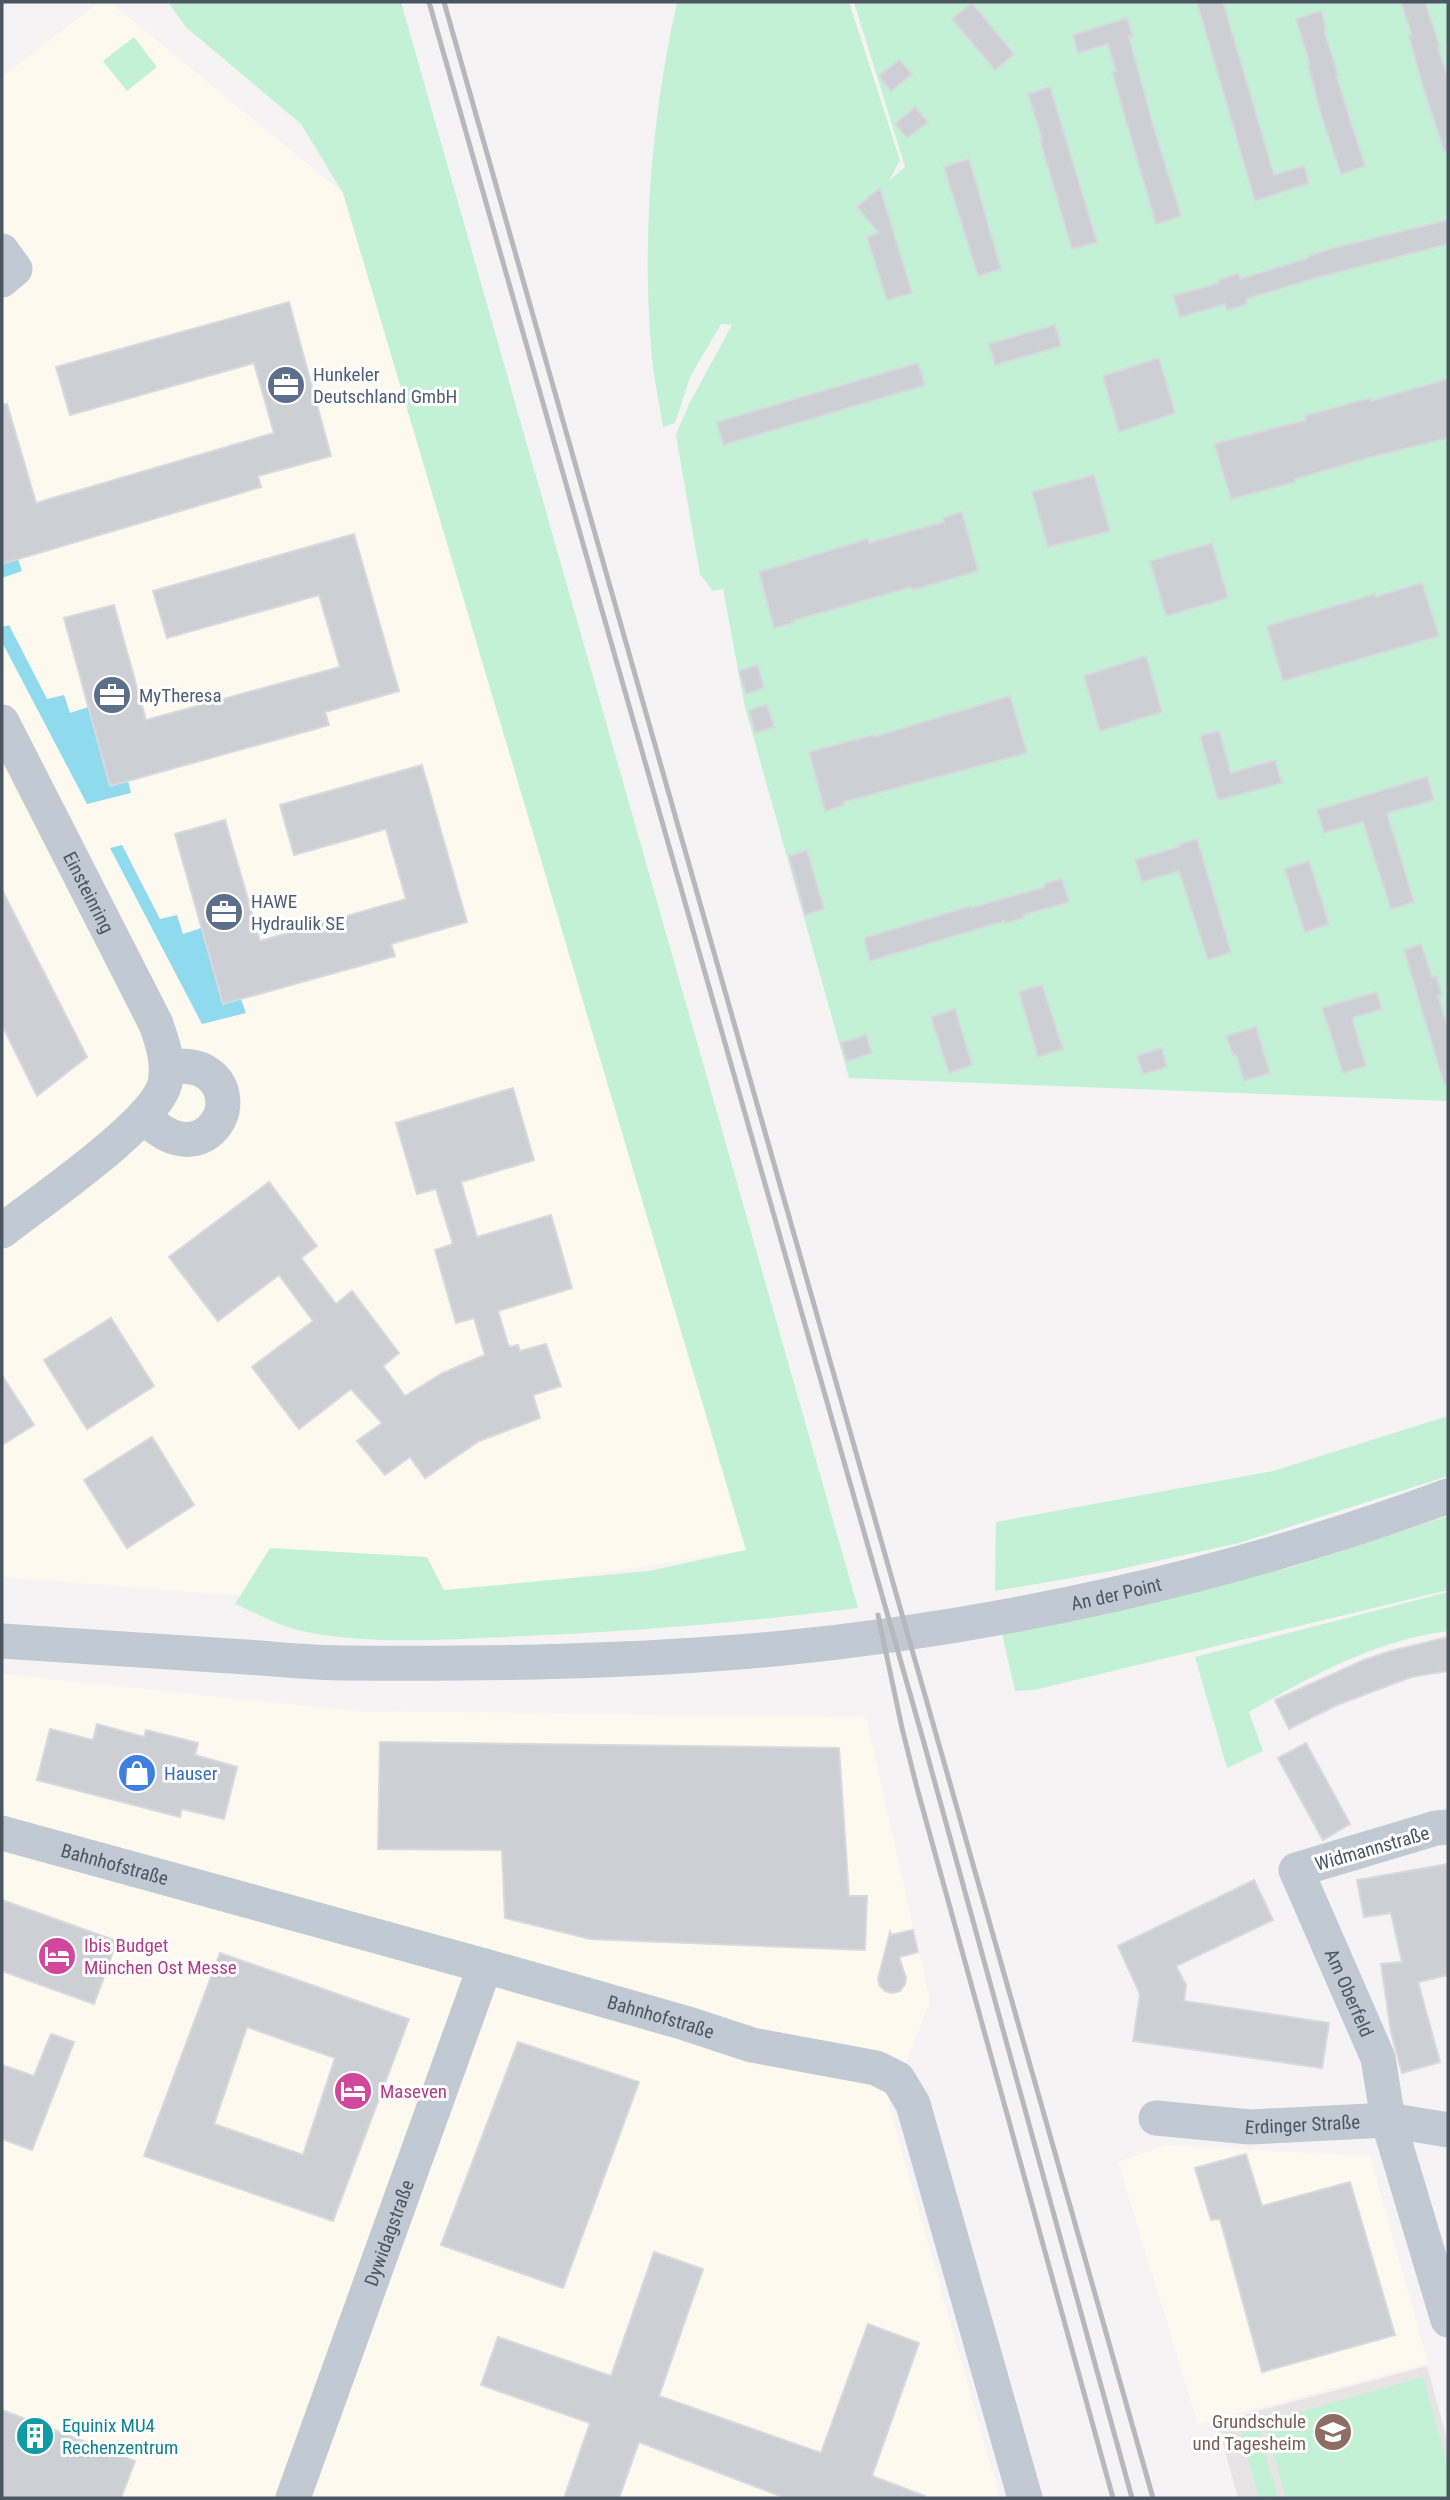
<svg xmlns="http://www.w3.org/2000/svg" width="1450" height="2500" font-family="'Roboto Condensed',sans-serif">
<style>
.commercial{fill:#fdf9ef}
.education{fill:#e6e4e5}
.green{fill:#c3f1d5}
.water{fill:#90daee}
.building{fill:#cdcfd5;stroke:#d7d9de;stroke-width:2;fill-rule:evenodd}
.lines{fill:none;stroke-linecap:round;stroke-linejoin:round}
.minor{stroke:#c1cad2;stroke-width:35}
.rail{stroke:#b5b8bd;stroke-width:5}
.labels{text-anchor:middle;stroke-width:6;stroke-linejoin:round;paint-order:stroke}
.service-label{font-size:19px;fill:#4e5e75;stroke:#fff;text-anchor:start}
.street-label{font-size:19px;fill:#4a5661;stroke:#fff}
.shop-label{font-size:19px;fill:#366cbe;stroke:#fff;text-anchor:start}
.hotel-label{font-size:19px;fill:#b23c85;stroke:#fff;text-anchor:start}
.education-label{font-size:19px;fill:#785e54;stroke:#fff;text-anchor:end}
.culture-label{font-size:19px;fill:#0d838f;stroke:#fff;text-anchor:start}
</style>
<rect width="100%" height="100%" fill="#f5f3f3"/>
<g class="commercial">
<path d="M99 2H110L343 193 746 1550 385 1607 2 1577V77Z"/>
<path d="M2 1674 354 1711 866 1717 930 2001 889 2106 1000 2498H2Z"/>
<path d="M1165 2145 1370 2156 1428 2363 1198 2424 1118 2162Z"/>
</g>
<path class="education" d="M1427 2366 1448 2443V2498H1238L1217 2422Z"/>
<g class="green">
<path d="M168 2H401L858 1608C740 1623 623 1632 504 1637 440 1640 361 1645 298 1630 277 1625 255 1612 235 1604L270 1548 427 1557 444 1590 649 1571 746 1550 343 193 301 124 186 27Z"/>
<path d="M677 2H849L900 160 889 181 905 167 854 2H1448V1101L849 1078 745 707 723 589 713 591 700 574 676 435 689 404 732 325 721 324 690 377 675 423 663 427C659 401 653 374 651 348 642 232 652 115 677 2Z"/>
<path d="M134 37 157 67 127 91 103 61Z"/>
<path d="M1448 1416V1476L1239 1543 1111 1571 995 1591 996 1522 1273 1471Z"/>
<path d="M1448 1516V1590L1034 1690 1015 1691 1002 1634 1164 1599 1296 1566Z"/>
<path d="M1448 1592V1631C1376 1640 1311 1676 1249 1712L1263 1751 1227 1768 1195 1657Z"/>
<path d="M1423 2377 1448 2467V2498H1286L1264 2422Z"/>
<path d="M1259 2429 1278 2498H1259L1241 2434Z"/>
</g>
<g class="water">
<path d="M18 559 22 571 2 578V564Z"/>
<path d="M9 625 47 699 64 695 70 713 88 707 110 785 128 781 131 793 87 804 2 642V627Z"/>
<path d="M122 845 160 919 177 915 183 934 201 928 223 1004 241 999 246 1013 202 1024 110 848Z"/>
</g>
<g class="building">
<path d="M1197 2H1223L1274 175 1304 166 1309 183 1255 201Z"/>
<path d="M1401 2H1425L1440 47H1438L1448 80V150L1444 151 1422 83 1409 36 1412 35Z"/>
<path d="M972 3 1014 54 995 70 952 19Z"/>
<path d="M1321 11 1326 29 1324 30 1338 75H1336L1365 166 1341 174 1320 111 1308 64H1310L1296 19Z"/>
<path d="M1127 18 1133 36 1129 37 1153 125 1181 216 1156 224 1112 72 1116 71 1108 44 1078 53 1073 35Z"/>
<path d="M899 60 912 74 891 91 879 76Z"/>
<path d="M1050 87 1097 242 1072 249 1040 140 1042 139 1028 94Z"/>
<path d="M915 107 928 122 907 138 895 124Z"/>
<path d="M969 159 1001 269 978 276 944 167Z"/>
<path d="M880 188 912 293 887 300 867 237 879 233 857 207Z"/>
<path d="M1448 220V244L1315 278 1246 299 1247 304 1227 310 1225 304 1180 317 1173 296 1219 283 1218 280 1238 274 1240 279 1309 258V256L1330 249Z"/>
<path d="M289 302 331 456 258 476 261 487 2 564V405L7 404 36 503 274 433 254 363 70 415 56 367Z"/>
<path d="M1055 325 1061 346 995 365 989 344Z"/>
<path d="M1159 358 1175 413 1119 432 1103 376Z"/>
<path d="M918 363 925 385 723 445 717 422Z"/>
<path d="M1448 379V438L1367 458 1295 479V482L1231 499 1214 444 1306 420 1304 416 1323 411 1370 398 1371 401Z"/>
<path d="M1094 475 1110 531 1048 547 1032 492Z"/>
<path d="M962 512 978 571 912 590 911 587 792 621 793 623 774 628 759 572 868 539 869 543 944 522 943 518Z"/>
<path d="M354 534 399 691 325 712 329 725 110 786 64 618 114 605 146 720 340 667 319 595 167 638 153 591Z"/>
<path d="M1212 543 1228 598 1166 616 1150 561Z"/>
<path d="M1422 583 1439 636 1283 681 1267 626 1375 594V597Z"/>
<path d="M1146 656 1162 712 1100 731 1084 676Z"/>
<path d="M758 665 764 688 746 694 739 671Z"/>
<path d="M1010 696 1027 753 843 802 844 805 825 811 809 752 874 735V737Z"/>
<path d="M767 705 774 727 755 733 749 710Z"/>
<path d="M1219 731 1231 773 1275 760 1282 783 1218 800 1200 736Z"/>
<path d="M422 765 467 922 391 944 395 956 223 1004 175 834 225 820 260 941 406 899 386 829 294 855 280 805Z"/>
<path d="M1427 777 1434 800 1387 813 1414 902 1391 909 1363 822 1324 833 1317 810Z"/>
<path d="M1197 839 1231 952 1208 960 1179 871 1142 882 1135 860 1179 847 1178 845Z"/>
<path d="M807 850 824 909 805 915 789 856Z"/>
<path d="M1309 861 1329 924 1305 932 1285 869Z"/>
<path d="M1062 879 1069 902 1023 915 1024 918 1005 923 1004 921 870 961 864 938 971 906V908L1045 887 1044 884Z"/>
<path d="M2 890 87 1057 37 1096 2 1025Z"/>
<path d="M1421 944 1432 977 1436 976 1442 995 1438 996 1446 1022 1448 1021V1083L1444 1084 1404 950Z"/>
<path d="M1042 985 1063 1049 1038 1057 1019 992Z"/>
<path d="M1376 992 1382 1009 1352 1018 1366 1066 1343 1073 1322 1008Z"/>
<path d="M955 1009 972 1065 949 1073 931 1017Z"/>
<path d="M1256 1027 1270 1073 1244 1081 1236 1054 1233 1055 1226 1036Z"/>
<path d="M866 1035 872 1053 847 1061 841 1043Z"/>
<path d="M1162 1048 1167 1067 1143 1074 1137 1056Z"/>
<path d="M513 1088 534 1160 461 1182 477 1237 551 1215 572 1288 498 1311 509 1347 518 1345 520 1351 546 1344 561 1386 533 1395 540 1418 479 1441 425 1478 410 1457 385 1475 357 1441 382 1423 351 1389 299 1429 252 1367 313 1321 279 1275 218 1321 169 1257 269 1182 317 1246 301 1258 336 1304 352 1291 399 1353 383 1366 405 1396 443 1373 485 1355 474 1318 456 1323 435 1250 453 1244 436 1189 417 1194 396 1123Z"/>
<path d="M111 1318 154 1386 87 1429 44 1360Z"/>
<path d="M2 1375 34 1425 2 1445Z"/>
<path d="M152 1437 194 1505 127 1548 84 1480Z"/>
<path d="M1448 1637V1671L1411 1677 1337 1705 1289 1729 1275 1700 1364 1660 1391 1651Z"/>
<path d="M97 1724 144 1737 146 1730 198 1743 195 1755 237 1767 224 1819 182 1809 180 1817 37 1780 50 1729 93 1740Z"/>
<path d="M380 1742 839 1748 849 1896H867L865 1950 590 1939 505 1918 502 1850 378 1849Z"/>
<path d="M1306 1743 1350 1824 1323 1840 1278 1758Z"/>
<path d="M1448 1864V1975L1418 1982 1440 2062 1402 2073 1391 2032 1381 1964 1402 1962 1391 1913 1364 1917 1357 1880Z"/>
<path d="M1254 1880 1273 1920 1176 1966 1186 1985 1184 2001 1329 2023 1322 2068 1133 2041 1140 1994 1118 1946Z"/>
<path d="M2 1900 117 1941 94 2004 2 1971Z"/>
<path d="M913 1930 918 1952 899 1957 906 1978 905 1984 900 1991 892 1993 885 1991 880 1986 878 1979 890 1932 891 1935Z"/>
<path d="M220 1953 409 2019 333 2221 144 2156ZM247 2027 335 2058 303 2155 214 2124Z"/>
<path d="M51 2034 74 2042 32 2150 2 2139V2065L34 2076Z"/>
<path d="M518 2042 639 2082 563 2288 441 2245Z"/>
<path d="M1246 2154 1262 2206 1350 2182 1395 2335 1262 2372 1220 2219 1211 2220 1195 2168Z"/>
<path d="M654 2252 703 2269 659 2396 821 2453 868 2324 919 2343 872 2476 925 2496 924 2498H785L639 2442 619 2498H564L590 2423 481 2385 498 2337 611 2376Z"/>
<path d="M2 2410 135 2461 121 2498H2Z"/>
</g>
<g class="lines">
<g class="minor">
<path d="M2 251 15 269 2 280"/>
<path id="s1" d="M2 722 156 1024C163 1044 169 1062 165 1083 156 1123 37 1203 2 1231"/>
<path d="M144 1116C202 1179 251 1098 204 1071 193 1065 179 1066 167 1066"/>
<path id="s2" d="M2 1641C78 1646 154 1651 230 1656 269 1658 308 1663 347 1663 490 1664 633 1662 774 1649 1001 1627 1235 1575 1448 1496"/>
<path id="s3" d="M1448 1827 1436 1828 1296 1870 1378 2058 1388 2120 1448 2320"/>
<path id="s4" d="M2 1833 485 1966 685 2023 752 2045 876 2068 898 2079 913 2104 1025 2498"/>
<path id="s5" d="M1156 2118 1250 2127 1388 2120 1448 2130"/>
<path id="s6" d="M293 2498 485 1966"/>
</g>
<g class="rail">
<path d="M429 2 924 1743 1132 2498"/>
<path d="M444 2 1153 2498"/>
<path d="M878 1615 902 1728 917 1788 1113 2498"/>
</g>
</g>
<defs>
<symbol id="office-disc" viewBox="-11 -11 22 22"><circle r="9.5" fill="#5c6f8a" stroke="#fff"/><path d="M-6-3h4V-5.5h4V-3h4V5H-6ZM-1-4.5V-3h2v-1.5ZM-6 0V1H6V0Z" fill="#fff"/></symbol>
<symbol id="shop-disc" viewBox="-11 -11 22 22"><circle r="9.5" fill="#3f7fe0" stroke="#fff"/><path d="M-5-2.5h2.3a2.7 3.5 0 0 1 5.4 0H5L5.5 6h-11ZM-1.5-2.5h3a1.5 2.3 0 0 0-3 0Z" fill="#fff"/></symbol>
<symbol id="hotel-disc" viewBox="-11 -11 22 22"><circle r="9.5" fill="#d1479c" stroke="#fff"/><path d="M-6-4.5h1.5V1H6V5H4.5V3h-9V5H-6ZM-4 0a1.8 1.8 0 1 1 3.6 0ZM.5 0V-2.5h3Q6-2.5 6 0Z" fill="#fff"/></symbol>
<symbol id="school-disc" viewBox="-11 -11 22 22"><circle r="9.5" fill="#8d6e63" stroke="#fff"/><path d="M0-5L7-2L0 1L-7-2ZM-4 1L0 2.5L4 1V4Q0 6-4 4Z" fill="#fff"/></symbol>
<symbol id="building-disc" viewBox="-11 -11 22 22"><circle r="9.5" fill="#0f9aa8" stroke="#fff"/><path d="M-4-6H4V6H1V3H-1V6H-4ZM-2.5-4.3h1.7v1.8h-1.7ZM.8-4.3h1.7v1.8H.8ZM-2.5-1h1.7V.8h-1.7ZM.8-1h1.7V.8H.8Z" fill="#fff"/></symbol>
</defs>
<g fill-rule="evenodd">
<use href="#office-disc" x="264" y="363" width="44" height="44"/>
<use href="#office-disc" x="90" y="673" width="44" height="44"/>
<use href="#office-disc" x="202" y="890" width="44" height="44"/>
<use href="#shop-disc" x="115" y="1751" width="44" height="44"/>
<use href="#hotel-disc" x="35" y="1934" width="44" height="44"/>
<use href="#hotel-disc" x="331" y="2069" width="44" height="44"/>
<use href="#school-disc" x="1311" y="2410" width="44" height="44"/>
<use href="#building-disc" x="13" y="2414" width="44" height="44"/>
</g>
<g class="labels">
<g class="service-label">
<text x="313" y="381">Hunkeler<tspan x="313" dy="22">Deutschland GmbH</tspan></text>
<text x="139" y="702">MyTheresa</text>
<text x="251" y="908">HAWE<tspan x="251" dy="22">Hydraulik SE</tspan></text>
</g>
<g class="street-label">
<text dy="7" stroke="none"><textPath href="#s1" startOffset="191">Einsteinring</textPath></text>
<text dy="7" stroke="none"><textPath href="#s2" startOffset="1120">An der Point</textPath></text>
<text transform="translate(1372 1848) rotate(-16)" y="7">Widmannstraße</text>
<text dy="7" stroke="none"><textPath href="#s4" startOffset="117">Bahnhofstraße</textPath></text>
<text dy="7" stroke="none"><textPath href="#s3" startOffset="292">Am Oberfeld</textPath></text>
<text dy="7" stroke="none"><textPath href="#s4" startOffset="684">Bahnhofstraße</textPath></text>
<text dy="7" stroke="none"><textPath href="#s5" startOffset="147">Erdinger Straße</textPath></text>
<text dy="7" stroke="none"><textPath href="#s6" startOffset="282">Dywidagstraße</textPath></text>
</g>
<g class="shop-label">
<text x="164" y="1780">Hauser</text>
</g>
<g class="hotel-label">
<text x="84" y="1952">Ibis Budget<tspan x="84" dy="22">München Ost Messe</tspan></text>
<text x="380" y="2098">Maseven</text>
</g>
<g class="education-label">
<text x="1306" y="2428">Grundschule<tspan x="1306" dy="22">und Tagesheim</tspan></text>
</g>
<g class="culture-label">
<text x="62" y="2432">Equinix MU4<tspan x="62" dy="22">Rechenzentrum</tspan></text>
</g>
</g>
<rect width="1450" height="2500" fill="none" stroke="#4a5661" stroke-width="7"/>
</svg>
